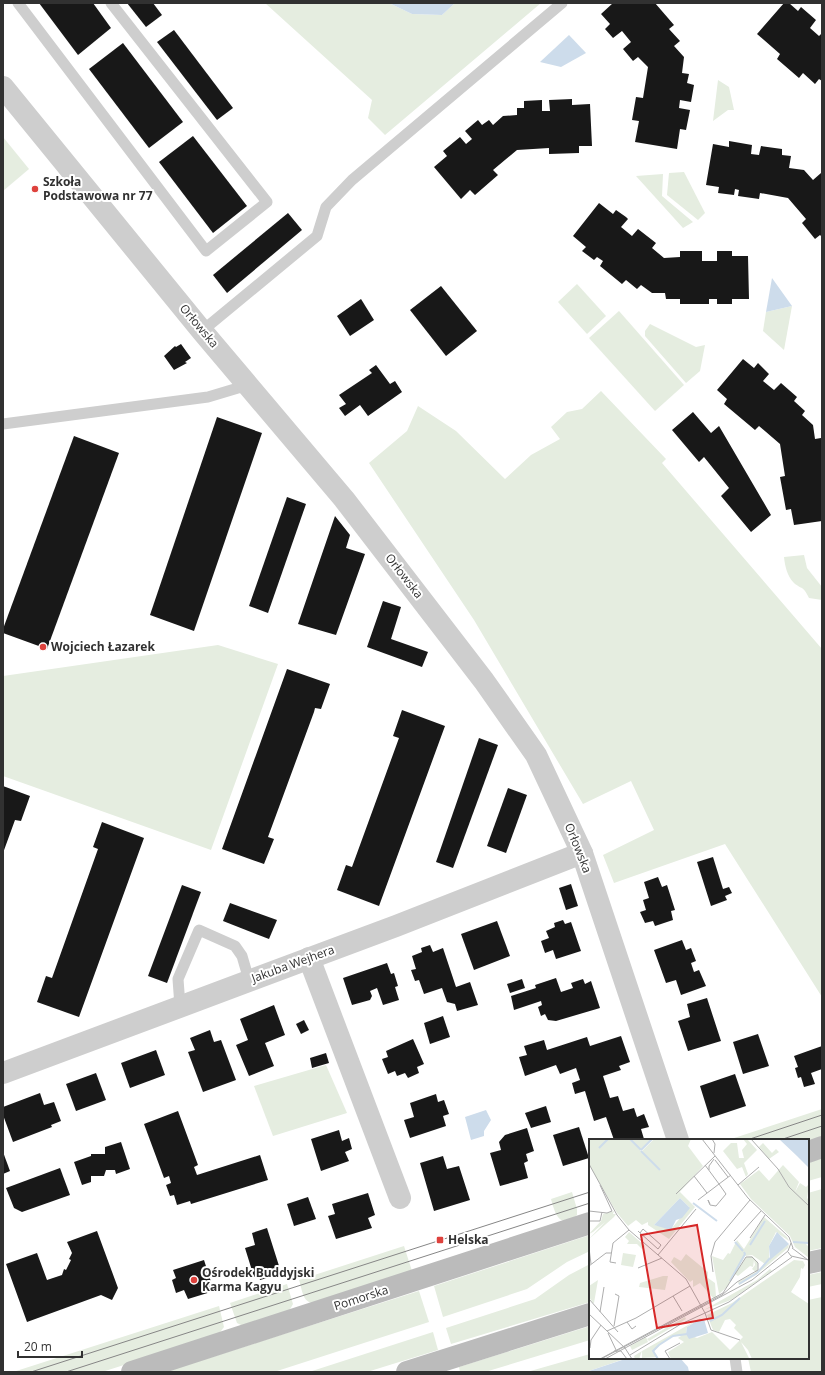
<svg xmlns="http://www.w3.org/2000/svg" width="825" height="1375" font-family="'Open Sans',sans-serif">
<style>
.green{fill:#e5ede0}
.water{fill:#cddceb}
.building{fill:#181818}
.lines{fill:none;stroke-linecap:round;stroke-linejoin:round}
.lane{stroke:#cecece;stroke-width:11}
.street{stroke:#cecece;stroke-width:22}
.secondary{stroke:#bbb;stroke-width:22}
.tram{stroke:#868686;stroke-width:1}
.poi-dot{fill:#de423d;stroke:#fff;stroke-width:1.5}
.labels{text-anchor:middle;stroke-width:4;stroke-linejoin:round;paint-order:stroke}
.poi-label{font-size:12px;font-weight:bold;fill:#313131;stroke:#fff;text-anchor:start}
.street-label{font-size:12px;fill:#313131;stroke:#fff}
.inset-river{fill:none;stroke:#cddceb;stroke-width:2}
.inset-road{fill:none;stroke:#adadad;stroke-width:1}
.view{fill:#d62828;fill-opacity:0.15;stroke:#d62828;stroke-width:2}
.inset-edge{fill:none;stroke:#313131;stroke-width:2}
</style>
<rect width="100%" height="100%" fill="#fff"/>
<g class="green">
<path d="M265 3H389L412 14 442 15 455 3H541L385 135 368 118 372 100Z"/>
<path d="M718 80 729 87 734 110H728L713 121Z"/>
<path d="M3 137 29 169 3 191Z"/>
<path d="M684 172 705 213 698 220 667 195 669 173Z"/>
<path d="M663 174 662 196 693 222 683 228 636 176Z"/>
<path d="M577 284 606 316 587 334 558 302Z"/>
<path d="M792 306 784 350 763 331 766 312Z"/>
<path d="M619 311 684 385 655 411 589 338Z"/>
<path d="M650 324 696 347 705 345 700 371 686 383 645 336V331Z"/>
<path d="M601 391 666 459 662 463 822 649V997L725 844 614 883 603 855 654 830 631 781 583 804 474 620 369 463 407 431 418 406 456 431 505 479 531 455 560 439 551 427 567 412 582 409Z"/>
<path d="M804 555 807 568 822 587V600L809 598C803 585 802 590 794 583 787 576 785 566 784 557Z"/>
<path d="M218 645 278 664 211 850 3 776V676Z"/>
<path d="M326 1065 347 1113 273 1136 254 1086Z"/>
<path d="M822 1109V1137L808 1142V1140H728Z"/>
<path d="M822 1158V1177L808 1181V1163Z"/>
<path d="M822 1189V1248L808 1251V1193Z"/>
<path d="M572 1192 577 1209V1215C559 1230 555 1213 551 1199Z"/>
<path d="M590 1235V1251L567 1262 527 1289 443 1317 434 1286Z"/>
<path d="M404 1246 412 1271 312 1303C302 1301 302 1288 299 1280Z"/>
<path d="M590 1264V1302L451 1344 446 1328 535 1299 569 1275Z"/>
<path d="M822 1272V1284L808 1287V1275Z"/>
<path d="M287 1284 293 1304 289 1311 243 1326 237 1323 230 1303Z"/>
<path d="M419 1291 429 1322 274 1372H165Z"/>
<path d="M822 1297V1372H751L748 1358H808V1300Z"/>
<path d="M219 1306 224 1327 218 1335 102 1372H13Z"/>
<path d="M590 1326V1340L485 1372H460L459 1367Z"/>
<path d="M433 1332 438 1350 367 1372H309Z"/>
<path d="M590 1354V1358H627L586 1372H527Z"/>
</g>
<g class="water">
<path d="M389 3H455L442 15 412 14Z"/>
<path d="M569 35 586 53 561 67 540 62Z"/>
<path d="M772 278 792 306 766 312Z"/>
<path d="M486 1110 491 1120 484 1131V1136L471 1140 465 1117Z"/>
<path d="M628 1358H680L688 1367 689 1372H586Z"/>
</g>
<g class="building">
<path d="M39 3H93L111 28 78 55Z"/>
<path d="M127 3H153L162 15 146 27Z"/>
<path d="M613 3H655L674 25 669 29 680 41 674 46 684 57 682 73 689 74 687 83 694 85 691 102 680 100 679 108 690 110 686 130 680 129 677 149 635 142 639 121 632 120 636 97 643 98 648 67 638 57 633 61 623 49 631 42 622 31 613 38 605 29 610 24 601 14Z"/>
<path d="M784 3H789L798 11 801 7 816 20 810 28 819 36 822 33V81L819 79 815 84 803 73 799 78 777 59 780 54 757 34Z"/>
<path d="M174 30 233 108 217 120 157 42Z"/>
<path d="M123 43 183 122 149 148 89 69Z"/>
<path d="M572 99V105L590 104 592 146H579V153L549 154V148L517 150 493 170 498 175 475 195 470 190 461 199 434 167 447 156 443 151 460 137 466 144 472 139 465 131 478 120 482 125 489 120 493 125 503 116 517 115V108H524V101L542 100V111H550L549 100Z"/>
<path d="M193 136 247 206 213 233 159 162Z"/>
<path d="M729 141 752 145 751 154 759 155 761 146 782 149V155L791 156 789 168 804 170 813 180 821 173 822 237 820 235 815 239 802 223 806 219 788 198 760 193 759 199 738 196 739 190 735 189 734 195 718 193 719 187 706 185 713 144 729 147Z"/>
<path d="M599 203 613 214 616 210 626 217 628 219 621 227 632 236 638 229 656 243 652 248 664 258 680 257V251H702V261H717V251H732V256H748L749 299H732V304H717V299H709V304H680V299H666L665 293H652L641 285 637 289 626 280 622 284 600 266 603 261 597 257 594 260 582 251 586 247 573 236Z"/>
<path d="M288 213 302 230 227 293 213 275Z"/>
<path d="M441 286 477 331 446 356 410 310Z"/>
<path d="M361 299 374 320 350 336 337 316Z"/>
<path d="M181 344 191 358 185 362 187 363 174 370 164 356 175 346 176 347Z"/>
<path d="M743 359 754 368 758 363 769 374 763 381 774 390 781 383 797 397 794 401 805 411 802 415 813 425 815 439 821 438 822 521 794 525 791 509 786 510 780 477 785 476 780 444 759 426 755 430 724 404 727 399 717 390Z"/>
<path d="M376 365 390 384 395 381 402 392 368 416 360 405 345 416 339 408 346 404 339 395 372 373 369 370Z"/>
<path d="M693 412 711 433 719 426 771 515 751 532 721 496 729 488 704 457 699 462 672 430Z"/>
<path d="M217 417 262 433 194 631 150 615Z"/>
<path d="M74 436 119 453 47 649 3 633V629Z"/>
<path d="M287 497 306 504 268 613 249 606Z"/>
<path d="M335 516 350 535 346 548 365 554 336 635 298 624Z"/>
<path d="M383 601 401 607 391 639 428 652 422 667 367 647Z"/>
<path d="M287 669 330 684 321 709 315 708 314 712 268 837 274 839 264 864 222 849Z"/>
<path d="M402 710 445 726 379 906 337 890 346 865 352 867 399 738 393 736Z"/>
<path d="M479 738 498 745 453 868 436 862Z"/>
<path d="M3 786 30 796 21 821 15 820 3 853Z"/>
<path d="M508 788 527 795 506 853 487 846Z"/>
<path d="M102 822 144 838 79 1017 37 1002 46 976 52 978 98 849 93 847Z"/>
<path d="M713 857 723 889 729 887 732 893 725 896 727 900 711 906 697 862Z"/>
<path d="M658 877 662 887 667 885 675 910 671 911 673 920 655 926 653 921 645 923 640 912 646 910 643 900 649 898 644 882Z"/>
<path d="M571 884 578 906 566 910 559 888Z"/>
<path d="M182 885 201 892 167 983 148 976Z"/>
<path d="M230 903 277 920 269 939 223 921Z"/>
<path d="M563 920 565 924 571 922 581 951 556 959 553 950 545 953 541 941 549 938 546 931 555 927 554 923Z"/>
<path d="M497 921 510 956 474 970 461 934Z"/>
<path d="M682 940 686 950 691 948 696 961 691 963 694 972 699 970 706 986 681 995 676 980 666 983 654 950Z"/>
<path d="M430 945 433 952 443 948 456 987 470 982 478 1005 457 1011 455 1004 447 1002 442 988 424 994 419 980 415 981 411 970 416 969 412 956 422 952 421 948Z"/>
<path d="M387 963 391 974 394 973 398 986 395 987 399 1000 383 1005 377 988 370 991 372 996 370 1000 352 1005 343 978Z"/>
<path d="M556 978 561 992 573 988 571 983 583 979 585 984 591 981 600 1008 556 1021 548 1020 545 1014 541 1016 538 1007 542 1005 541 1001 514 1010 511 996 536 988 535 985Z"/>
<path d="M522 979 525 988 510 993 507 984Z"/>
<path d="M707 998 721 1041 688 1051 678 1021 690 1017 687 1004Z"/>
<path d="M274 1005 285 1035 265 1043 274 1066 249 1076 236 1045 248 1040 240 1019Z"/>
<path d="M443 1016 450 1037 430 1044 424 1023Z"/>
<path d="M304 1020 309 1030 301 1034 296 1024Z"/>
<path d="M210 1030 214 1042 221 1040 236 1080 203 1092 188 1052 195 1050 190 1038Z"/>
<path d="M758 1034 769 1066 743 1074 733 1042Z"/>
<path d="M621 1036 630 1062 619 1066 621 1070 603 1076 610 1098 618 1096 623 1111 634 1108 637 1117 644 1114 649 1127 641 1129 644 1139 643 1140H614L606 1117 594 1121 585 1091 575 1094 572 1083 580 1080 576 1068 560 1074 556 1065 525 1076 519 1057 527 1055 524 1046 544 1040 547 1050 587 1037 590 1046Z"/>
<path d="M413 1039 424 1064 417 1067 419 1073 408 1078 405 1073 397 1076 395 1071 388 1074 382 1059 388 1057 386 1051Z"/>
<path d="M822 1046V1069L811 1073 815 1084 804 1087 801 1077 798 1078 795 1068 798 1067 794 1056Z"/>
<path d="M156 1050 165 1075 130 1088 121 1063Z"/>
<path d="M326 1053 329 1063 312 1068 310 1058Z"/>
<path d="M96 1073 106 1100 76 1111 66 1084Z"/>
<path d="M735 1074 746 1106 710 1118 700 1086Z"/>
<path d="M40 1093 44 1105 54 1102 61 1121 51 1125 52 1127 13 1142 3 1115V1107Z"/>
<path d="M436 1094 438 1102 444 1100 449 1114 443 1116 446 1126 410 1138 404 1120 414 1117 410 1103Z"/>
<path d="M546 1106 551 1122 531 1128 525 1113Z"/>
<path d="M178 1111 198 1165 194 1167 197 1175 260 1155 268 1180 191 1204 190 1201 177 1205 174 1195 170 1196 166 1185 171 1183 169 1176 164 1178 144 1124Z"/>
<path d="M579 1127 589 1158 563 1166 553 1135Z"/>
<path d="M527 1128 534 1151 526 1154 528 1161 524 1163 528 1178 500 1186 490 1153 501 1150 499 1142 505 1135Z"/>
<path d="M339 1130 342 1141 349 1138 352 1149 345 1152 349 1161 321 1171 311 1139Z"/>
<path d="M121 1142 130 1169 116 1174 115 1170H106L104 1176H91V1182L82 1185 74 1162 91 1156V1154H105V1147Z"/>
<path d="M3 1152 10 1171 3 1174Z"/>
<path d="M443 1156 447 1169 459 1166 470 1200 434 1211 420 1163Z"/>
<path d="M60 1168 70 1195 22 1212 14 1208 6 1188Z"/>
<path d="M368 1193 375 1215 368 1218 372 1228 336 1239 328 1216 335 1214 332 1204Z"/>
<path d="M308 1197 316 1219 294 1226 287 1204Z"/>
<path d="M267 1228 280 1269 276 1270 278 1275 260 1280 259 1276 254 1277 245 1248 255 1245 252 1233Z"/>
<path d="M97 1231 118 1288 112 1300 101 1295 27 1322 6 1264 37 1253 47 1280 62 1275 64 1269 66 1270 71 1260 69 1259 72 1253 67 1242Z"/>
<path d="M204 1260 214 1291 188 1299 184 1290 176 1293 172 1280 176 1278 173 1270Z"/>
</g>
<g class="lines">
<g class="lane">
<path d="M18 3 206 251 267 202 111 3"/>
<path d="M202 331 317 236 326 207 352 180 562 3"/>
<path d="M3 424 208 397 238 388 246 381"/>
<path d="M180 1006 178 979 199 930 235 946 242 956 249 980"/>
<path d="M735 1358 737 1372"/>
</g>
<g class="street">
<path d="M3 87 202 331 344 499 484 681 536 755 582 853 678 1140"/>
<path d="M309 958 400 1198"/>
<path d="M3 1073 396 926 582 853"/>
</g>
<g class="secondary">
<path d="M808 1152 822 1147"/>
<path d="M808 1263 822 1260"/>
<path d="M132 1372 590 1223"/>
<path d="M407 1372 590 1314"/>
</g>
<g class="tram">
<path d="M747 1140 822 1115"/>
<path d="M780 1140 822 1126"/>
<path d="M31 1372 590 1192"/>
<path d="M66 1372 590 1203"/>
</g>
</g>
<g class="poi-dot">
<circle cx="35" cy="189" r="4"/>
<circle cx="43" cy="647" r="4"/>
<rect x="436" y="1236" width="8" height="8" rx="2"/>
<circle cx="194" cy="1280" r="4"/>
</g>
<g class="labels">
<g class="poi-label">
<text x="43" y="186">Szkoła<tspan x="43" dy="14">Podstawowa nr 77</tspan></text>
<text x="51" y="651">Wojciech Łazarek</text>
<text x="448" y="1244">Helska</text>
<text x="202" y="1277">Ośrodek Buddyjski<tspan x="202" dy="14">Karma Kagyu</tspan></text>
</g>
<g class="street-label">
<text transform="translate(199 326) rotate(50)" y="4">Orłowska</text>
<text transform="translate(404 576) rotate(52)" y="4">Orłowska</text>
<text transform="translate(578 848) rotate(68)" y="4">Orłowska</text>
<text transform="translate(293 964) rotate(-20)" y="4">Jakuba Wejhera</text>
<text transform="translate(361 1298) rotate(-18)" y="4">Pomorska</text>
</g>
</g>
<g transform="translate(589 1139)">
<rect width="220" height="220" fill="#fff"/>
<path d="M0 0H40L72 33 53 12 65 0H102L99 7 114 27 88 56 91 53 106 68 80 100 59 86V83L53 86 47 81 39 87 28 74 0 26ZM91 59 100 68 83 89 65 86ZM41 0H62L51 11ZM154 0H158L168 11 155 24 159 35 157 38 153 28 148 30 134 12 142 4H148L150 19H155L153 11 158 5ZM174 4 183 14 187 10 190 13 180 20 170 8ZM194 26 210 43 206 53 211 44 217 48 220 45 218 60 220 58V105H217L220 108V119L206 108 201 97 162 60 151 45 170 31 180 42ZM25 72 24 75H27L25 78 0 100 16 83 4 93 0 95 12 82 14 75ZM175 78 198 98 200 102 187 93 180 107V120L200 105 199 109 167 136 150 146 149 143 167 133 163 130 166 126 165 121 164 128 161 127 149 137 146 135 157 118 163 117 169 123 168 132 176 125 163 116 156 117 138 148 130 155 123 117 134 121 139 114 141 115 148 101 155 110ZM40 93 56 107 53 110 48 105H38L40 102 36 98ZM34 114 47 116 44 128 32 126ZM97 115 119 133V139L126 144 127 157 129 158 125 160 111 144 104 148V141L101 143 82 123 85 118 92 122ZM205 121 214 122 216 126 214 130 212 129 211 138 202 153 220 165V220H163L159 211 152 203 160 219 158 220H82L79 213 95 203 89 199 92 197H84L73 204 65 212 69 218 53 219V212L50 220H46L45 217 53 212 115 177 98 188 97 195 108 199 123 193 141 211 154 198 145 189 147 186 141 180 136 181 130 193 124 191 118 176 143 164ZM181 130 183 132 142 161 115 171 168 141ZM74 137H79L76 151 50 148 51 144ZM9 141 5 164H4L0 158V147ZM96 178 97 180 60 202 58 200ZM57 198 59 203 43 211 41 207Z" fill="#e5ede0" fill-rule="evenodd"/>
<path d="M190 0H220V29L208 17ZM91 59 101 69 93 79 87 81 82 91 65 86ZM188 93 200 105 181 121 180 107ZM111 180H115L119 194 100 200 97 195 98 188Z" fill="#cddceb"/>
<path class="inset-river" d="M41 0 52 11M10 9 19 0M52 11 63 0M52 12 71 31M104 64 128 82M146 103 154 112M204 103 220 104M161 106 176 82M141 142 156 115 155 113M150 145 168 134 181 119M121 182 133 176 151 159M69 220 64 212 70 206 84 197 98 195"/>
<path class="inset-road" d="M113 0 159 59 200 98 204 109M123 0 126 5 125 14M162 0 189 30 200 48 220 67M126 21 139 38M0 25 28 76 40 91 97 140 116 174 122 191 151 201M120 31V27L125 20M105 37 118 54M149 46 170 28M87 55 126 17M109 61 130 45 116 26M121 65 119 61 121 66 127 67 137 55 130 45 142 36M0 72 18 74 23 72 11 46M0 82H11L13 73M49 92 50 93 69 110 72 106 54 90 51 94M161 99 176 76M145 102 172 72M0 109 2 125M203 109 219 121M199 113 202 117 220 121M69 116 107 70M27 124 21 123 24 104 40 91M0 127 17 114H22M49 129 73 119M124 133 122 117 126 103 161 61M84 157 93 172M0 160 29 193M11 173 15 148M0 175 36 209 163 141 199 112 202 104M38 183 43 190 47 187M25 187 30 157 26 155M18 192 47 179 101 147M19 194 28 213M1 209 2 201 12 186M25 212H32L38 220M41 216 92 185 140 163 203 118M11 220 134 154 157 118H163L169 124V131L148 143 133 156 12 220M16 220 36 209 43 220M81 220 76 212 91 204"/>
<path class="view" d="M108 86 124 179 68 189 52 96Z"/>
<rect width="220" height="220" class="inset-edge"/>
</g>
<rect width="825" height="1375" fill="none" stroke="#313131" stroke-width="8"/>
<path d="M18 1351v6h64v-6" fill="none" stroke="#313131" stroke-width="2"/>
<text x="24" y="1351" font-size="12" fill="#313131" stroke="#ffffff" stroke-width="3" paint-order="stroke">20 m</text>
</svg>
